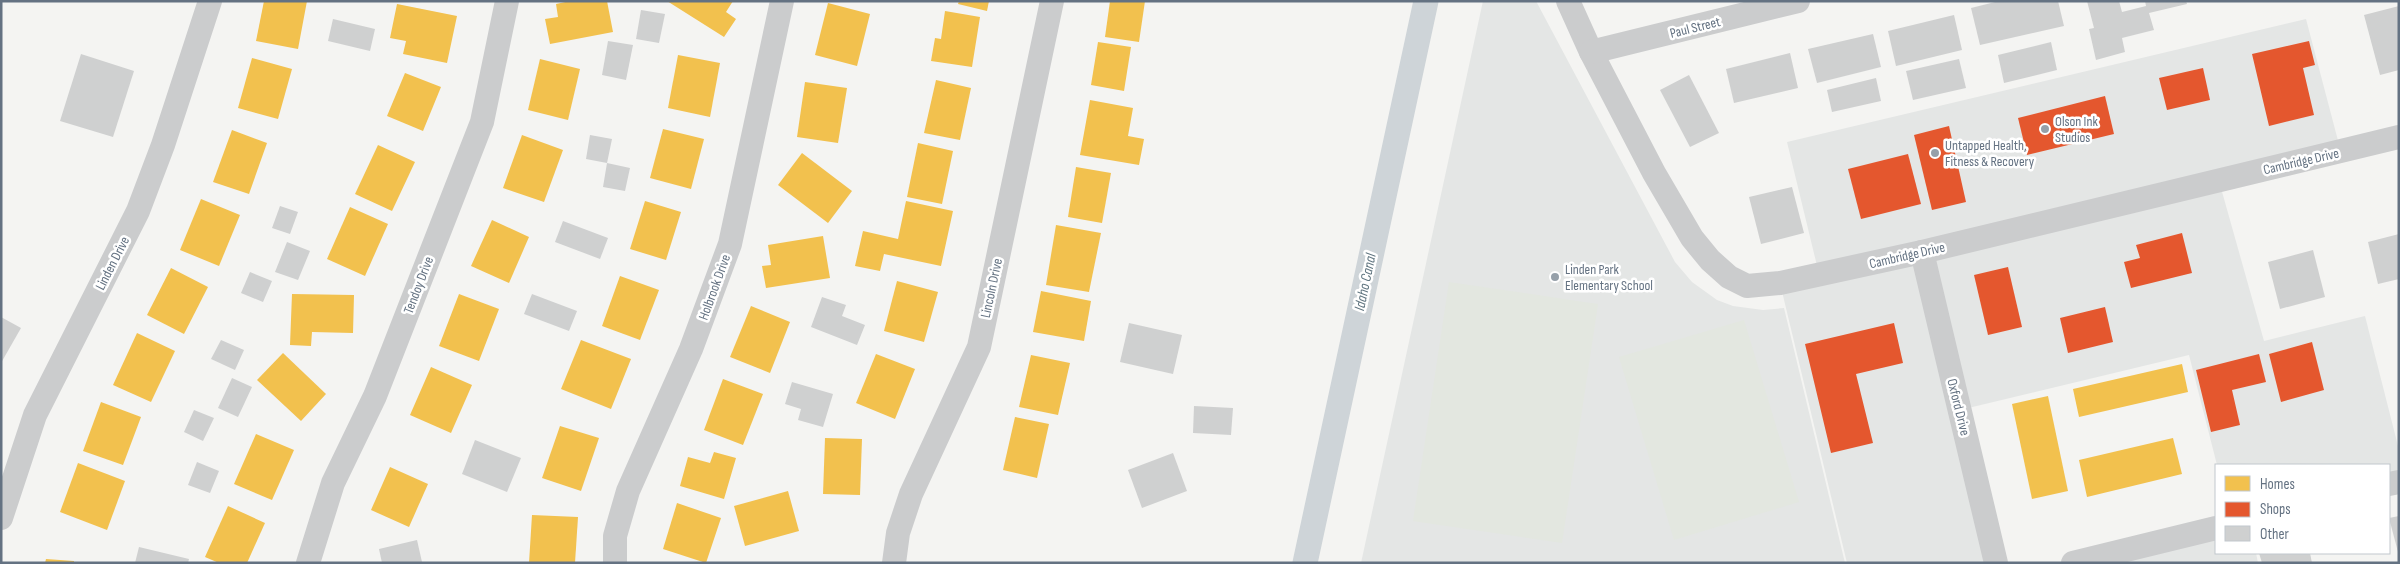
<svg xmlns="http://www.w3.org/2000/svg" width="2400" height="564" font-family="'Sofia Sans Condensed',sans-serif">
<style>
.built{fill:#e4e6e5}
.green{fill:#e3e7e0}
.homes{fill:#f2c14e}
.shops{fill:#e4572e}
.lines{fill:none;stroke-linecap:round;stroke-linejoin:round}
.canal{stroke:#ced4d8;stroke-width:25}
.building{fill:#cfd0d0}
.street{stroke:#cbcccd;stroke-width:24}
.poi-dot{fill:#96a0a9;stroke:#fff;stroke-width:2}
.labels{text-anchor:middle;stroke-width:5;stroke-linejoin:round;paint-order:stroke}
.street-label{font-size:14px;fill:#647282;stroke:#fff}
.poi-label{font-size:14px;fill:#647282;stroke:#fff;text-anchor:start}
.water-label{font-size:15px;font-style:italic;fill:#5f747f;stroke:#fff}
</style>
<rect width="100%" height="100%" fill="#f4f4f2"/>
<g class="built">
<path d="M1483 1H1536L1675 262 1692 282 1717 300 1733 306 1763 310 1784 308 1845 563H1361Z"/>
<path d="M2306 19 2341 152 2219 181 2264 341 2365 316 2399 450V482L2389 484V465H2217L2189 355 1960 410 1996 563H1847L1780 283 1819 274 1787 142Z"/>
<path d="M2216 528V553H2256L2258 563H2074Z"/>
</g>
<g class="green">
<path d="M1449 282 1598 304 1562 543 1413 521Z"/>
<path d="M1744 320 1799 502 1674 540 1619 357Z"/>
</g>
<g class="homes">
<path d="M264 1H307L298 49 256 41Z"/>
<path d="M570 1H607L613 32 550 44 545 19 558 17 556 4Z"/>
<path d="M667 1H733L726 12 736 19 724 37Z"/>
<path d="M959 1H989L987 11 958 4Z"/>
<path d="M1110 1H1145L1139 42 1105 37Z"/>
<path d="M828 3 870 14 857 66 815 55Z"/>
<path d="M397 4 457 16 447 63 403 54 406 41 390 38Z"/>
<path d="M945 11 980 17 972 67 931 61 935 38 941 39Z"/>
<path d="M1098 42 1131 47 1124 91 1091 85Z"/>
<path d="M678 55 720 63 710 117 668 108Z"/>
<path d="M252 58 292 69 278 119 238 108Z"/>
<path d="M540 59 580 69 568 120 528 110Z"/>
<path d="M405 73 441 87 423 131 387 116Z"/>
<path d="M936 80 971 88 960 140 924 133Z"/>
<path d="M805 82 847 88 838 143 797 137Z"/>
<path d="M1090 100 1133 108 1128 136 1144 139 1139 165 1080 155Z"/>
<path d="M663 129 704 139 691 189 650 178Z"/>
<path d="M232 130 267 143 249 194 213 182Z"/>
<path d="M522 135 563 150 544 202 503 188Z"/>
<path d="M918 143 953 151 942 204 907 197Z"/>
<path d="M378 145 415 162 392 211 355 194Z"/>
<path d="M802 153 852 191 828 223 778 185Z"/>
<path d="M1076 167 1111 173 1102 223 1068 217Z"/>
<path d="M201 199 240 215 219 266 180 250Z"/>
<path d="M645 201 681 212 666 260 630 249Z"/>
<path d="M906 201 953 211 941 266 884 254 880 271 855 266 863 231 898 239Z"/>
<path d="M350 207 388 224 365 276 327 259Z"/>
<path d="M492 220 529 237 509 283 471 266Z"/>
<path d="M1056 225 1101 233 1089 292 1046 285Z"/>
<path d="M823 236 830 278 766 288 762 266 771 265 768 245Z"/>
<path d="M171 268 208 287 184 334 147 315Z"/>
<path d="M620 276 659 290 640 340 602 326Z"/>
<path d="M897 281 938 292 924 342 884 331Z"/>
<path d="M1041 291 1091 301 1084 341 1033 332Z"/>
<path d="M292 294 354 295 353 333 312 332 311 346 290 345Z"/>
<path d="M459 294 499 309 479 361 439 346Z"/>
<path d="M751 306 790 322 770 373 730 357Z"/>
<path d="M137 333 175 351 151 402 113 385Z"/>
<path d="M581 340 631 359 611 409 561 389Z"/>
<path d="M283 353 326 394 301 421 257 380Z"/>
<path d="M876 354 915 369 895 419 856 403Z"/>
<path d="M1031 355 1070 363 1058 415 1019 407Z"/>
<path d="M2182 364 2188 392 2079 417 2073 389Z"/>
<path d="M431 367 472 385 451 433 410 415Z"/>
<path d="M723 379 763 394 743 445 704 430Z"/>
<path d="M2048 396 2068 491 2032 499 2012 404Z"/>
<path d="M101 402 141 417 123 465 83 451Z"/>
<path d="M1015 417 1049 424 1037 478 1003 470Z"/>
<path d="M560 426 599 438 581 491 542 478Z"/>
<path d="M256 434 294 450 272 500 234 484Z"/>
<path d="M825 438 862 439 860 495 823 494Z"/>
<path d="M2173 438 2182 474 2087 497 2079 460Z"/>
<path d="M714 452 736 458 724 499 680 486 688 457 710 463Z"/>
<path d="M78 463 125 481 107 530 60 512Z"/>
<path d="M390 467 428 484 409 527 371 510Z"/>
<path d="M788 491 799 531 745 546 734 506Z"/>
<path d="M677 503 721 518 706 563 663 549Z"/>
<path d="M228 506 265 523 247 563H219L205 557Z"/>
<path d="M532 515 578 517 575 563H529Z"/>
<path d="M46 559 74 561V563H45Z"/>
</g>
<g class="shops">
<path d="M2309 41 2315 65 2303 68 2314 115 2269 126 2252 54Z"/>
<path d="M2203 68 2210 100 2167 110 2159 78Z"/>
<path d="M2105 96 2114 134 2027 155 2018 118Z"/>
<path d="M1949 126 1966 202 1932 210 1914 135Z"/>
<path d="M1908 154 1921 204 1861 219 1848 169Z"/>
<path d="M2182 233 2192 273 2131 288 2124 262 2140 258 2136 245Z"/>
<path d="M2008 267 2022 327 1988 335 1974 275Z"/>
<path d="M2105 307 2113 342 2068 353 2060 318Z"/>
<path d="M1894 323 1903 363 1856 374 1873 443 1831 453 1805 344Z"/>
<path d="M2312 342 2324 390 2281 402 2269 354Z"/>
<path d="M2259 354 2266 382 2232 390 2240 425 2211 432 2196 370Z"/>
</g>
<g class="lines">
<path class="canal" d="M1305 563 1426 1"/>
</g>
<g class="building">
<path d="M1999 1H2058L2064 26 1980 45 1971 8Z"/>
<path d="M2087 1H2119L2122 12 2146 6 2145 1H2186L2187 4 2149 13 2154 30 2122 38 2125 52 2096 60 2089 29 2094 28Z"/>
<path d="M2399 6V70L2380 75 2364 15Z"/>
<path d="M641 10 665 14 659 43 636 39Z"/>
<path d="M1954 15 1962 50 1896 66 1888 31Z"/>
<path d="M333 19 375 29 370 51 328 41Z"/>
<path d="M1873 34 1881 67 1817 83 1808 49Z"/>
<path d="M608 41 633 45 626 80 602 75Z"/>
<path d="M2051 42 2057 70 2004 83 1998 55Z"/>
<path d="M1790 53 1798 88 1734 103 1726 69Z"/>
<path d="M81 54 134 71 113 137 60 121Z"/>
<path d="M1959 59 1966 88 1913 100 1906 71Z"/>
<path d="M1689 75 1719 133 1690 147 1660 90Z"/>
<path d="M1876 78 1881 101 1832 112 1827 90Z"/>
<path d="M590 135 612 139 607 163 630 168 625 191 603 187 607 163 586 159Z"/>
<path d="M1792 187 1804 233 1761 244 1749 197Z"/>
<path d="M280 206 298 212 290 234 272 228Z"/>
<path d="M563 221 608 238 600 259 555 242Z"/>
<path d="M2399 234V279L2378 284 2368 242Z"/>
<path d="M287 242 310 251 298 280 275 272Z"/>
<path d="M2313 250 2325 297 2280 309 2268 262Z"/>
<path d="M250 272 272 281 263 302 241 293Z"/>
<path d="M532 294 577 311 569 331 524 314Z"/>
<path d="M822 297 846 305 842 316 865 325 857 345 811 327Z"/>
<path d="M1 317 21 328 1 363Z"/>
<path d="M1129 323 1182 335 1173 374 1120 362Z"/>
<path d="M221 340 244 350 235 370 211 359Z"/>
<path d="M232 378 252 387 238 417 218 408Z"/>
<path d="M792 382 833 394 823 427 798 420 801 409 785 404Z"/>
<path d="M1194 406 1233 408 1231 435 1193 433Z"/>
<path d="M194 410 214 418 203 441 184 432Z"/>
<path d="M475 440 521 458 507 492 462 474Z"/>
<path d="M1173 453 1187 491 1142 508 1128 470Z"/>
<path d="M197 462 219 471 210 493 188 485Z"/>
<path d="M2399 516V551L2398 552 2389 518Z"/>
<path d="M417 540 422 562 382 563 379 549Z"/>
<path d="M139 547 189 559 188 563H135Z"/>
<path d="M2259 553H2310L2312 563H2262Z"/>
</g>
<g class="lines">
<g class="street">
<path d="M1568 1 1591 52 1654 173 1692 238 1710 260 1729 277 1747 286 1780 283 1922 252 2399 137"/>
<path d="M1591 52 1798 1"/>
<path d="M1922 252 1996 563"/>
<path d="M2389 484 2399 482"/>
<path d="M1 518 35 415 138 211 163 145 210 1"/>
<path d="M308 563 333 483 375 396 482 122 507 1"/>
<path d="M615 563V536L628 491 691 349 730 244 782 1"/>
<path d="M894 563 898 533 911 494 979 347 1052 1"/>
<path d="M2073 563 2216 528"/>
</g>
</g>
<g class="poi-dot">
<circle cx="2045" cy="129" r="5"/>
<circle cx="1935" cy="153" r="5"/>
<circle cx="1555" cy="277" r="5"/>
</g>
<g class="labels">
<g class="street-label">
<text transform="translate(1695 27) rotate(-14)" y="5">Paul Street</text>
<text transform="translate(2301 161) rotate(-13)" y="5">Cambridge Drive</text>
<text transform="translate(1907 255) rotate(-13)" y="5">Cambridge Drive</text>
<text transform="translate(112 263) rotate(-63)" y="5">Linden Drive</text>
<text transform="translate(418 285) rotate(-69)" y="5">Tendoy Drive</text>
<text transform="translate(714 287) rotate(-70)" y="5">Holbrook Drive</text>
<text transform="translate(991 288) rotate(-78)" y="5">Lincoln Drive</text>
<text transform="translate(1959 407) rotate(76)" y="5">Oxford Drive</text>
</g>
<g class="poi-label">
<text x="2055" y="126">Olson Ink<tspan x="2055" dy="16">Studios</tspan></text>
<text x="1945" y="150">Untapped Health,<tspan x="1945" dy="16">Fitness &amp; Recovery</tspan></text>
<text x="1565" y="274">Linden Park<tspan x="1565" dy="16">Elementary School</tspan></text>
</g>
<g class="water-label">
<text transform="translate(1365 282) rotate(-78)" y="5">Idaho Canal</text>
</g>
</g>
<rect width="2400" height="564" fill="none" stroke="#647282" stroke-width="5"/>
<rect x="2215" y="464" width="175" height="90" fill="#ffffff" stroke="#c1c7cd"/>
<rect x="2225" y="476" width="25" height="15" fill="#f2c14e" stroke="#c1c7cd"/>
<text x="2260" y="489" font-size="15" fill="#647282">Homes</text>
<rect x="2225" y="502" width="25" height="15" fill="#e4572e" stroke="#c1c7cd"/>
<text x="2260" y="514" font-size="15" fill="#647282">Shops</text>
<rect x="2225" y="526" width="25" height="15" fill="#cfd0d0" stroke="#c1c7cd"/>
<text x="2260" y="539" font-size="15" fill="#647282">Other</text>
</svg>
